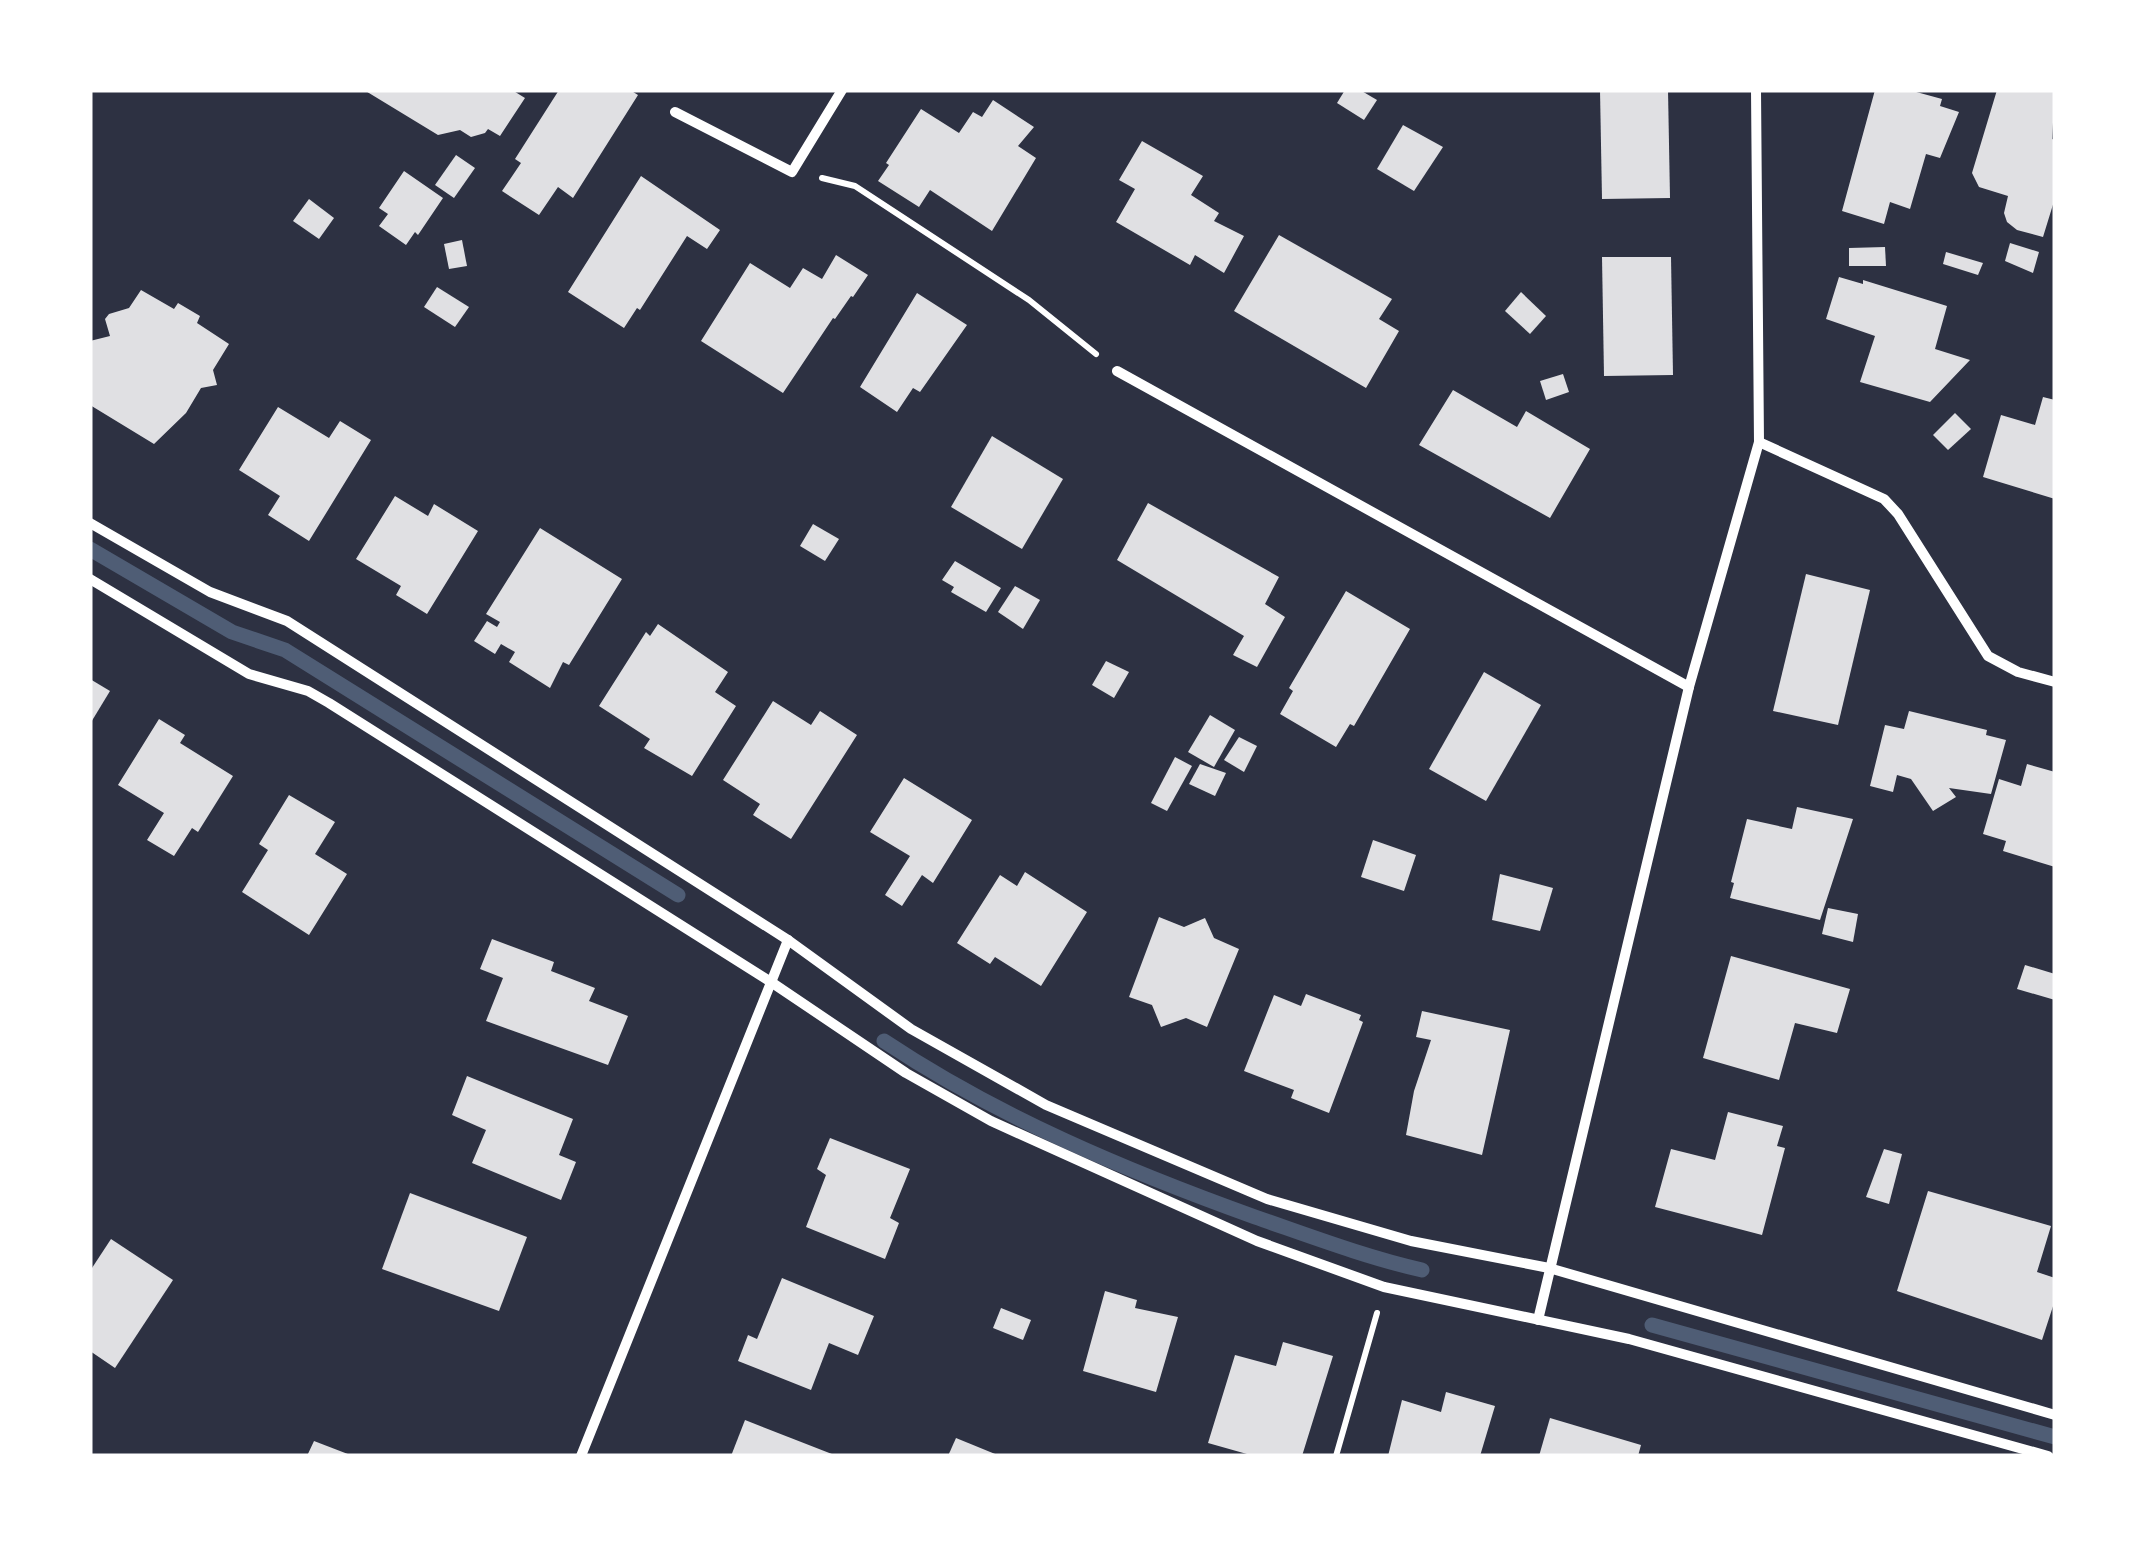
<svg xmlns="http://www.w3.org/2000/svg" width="2145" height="1546" font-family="'PT Sans',sans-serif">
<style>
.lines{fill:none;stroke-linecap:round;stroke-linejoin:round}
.stream{stroke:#4f5d75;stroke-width:15}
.building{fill:#e0e0e3}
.path{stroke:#fff;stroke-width:6}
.minor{stroke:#fff;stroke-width:10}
</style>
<rect width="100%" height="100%" fill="#2d3142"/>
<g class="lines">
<g class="stream">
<path d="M90 549 232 632 285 650 678 895"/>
<path d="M884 1041C998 1117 1127 1171 1255 1217 1310 1236 1365 1257 1422 1270"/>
<path d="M1652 1325 2055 1437"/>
</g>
</g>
<g class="building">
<path d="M364 90H512L525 98 500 136 488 129 485 133 471 137 460 130 438 135Z"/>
<path d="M559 90H630L638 95 573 198 558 187 539 215 502 191 521 163 515 159Z"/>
<path d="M1345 90H1360L1377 100 1364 120 1337 103Z"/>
<path d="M1600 90H1668L1670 198 1602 199Z"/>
<path d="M1875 90H1909L1942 99 1940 106 1959 112 1940 158 1926 154 1910 209 1890 202 1884 224 1842 211Z"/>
<path d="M1997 90H2055L2052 139 2055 140V198L2043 237 2017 230 2007 222 2004 213 2008 196 1979 187 1972 173Z"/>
<path d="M993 100 1034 127 1018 146 1036 158 992 231 930 190 919 207 878 181 889 165 886 163 921 109 959 133 973 112 982 117Z"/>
<path d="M1403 125 1443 147 1414 191 1377 169Z"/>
<path d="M1142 141 1203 176 1191 195 1219 213 1214 221 1244 236 1224 273 1195 255 1190 265 1116 222 1135 189 1119 180Z"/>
<path d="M456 155 475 168 454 198 435 185Z"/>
<path d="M404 171 443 198 418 235 415 232 406 245 379 226 388 214 379 208Z"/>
<path d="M641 176 720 230 707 249 687 236 640 310 637 308 624 328 568 292Z"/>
<path d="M309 199 334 218 319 239 293 221Z"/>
<path d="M1279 235 1392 299 1379 319 1399 331 1366 388 1234 311Z"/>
<path d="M462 240 467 266 449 269 444 244Z"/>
<path d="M2010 243 2039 252 2033 273 2005 261Z"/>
<path d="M1885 247 1886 266H1849V248Z"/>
<path d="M1946 252 1983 263 1978 275 1943 264Z"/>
<path d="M836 255 868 275 853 297 851 296 835 319 833 318 783 393 701 341 750 263 790 288 803 268 822 279Z"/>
<path d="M1602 257H1671L1673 375 1604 376Z"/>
<path d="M1839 277 1863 284V280L1947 306 1935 349 1970 360 1930 402 1860 382 1875 336 1826 319Z"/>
<path d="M437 287 469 307 455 327 424 307Z"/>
<path d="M141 290 174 309 178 303 200 316 197 323 229 344 213 370 217 385 201 388 186 413 154 444 90 405V341L110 336 105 319 109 314 129 308Z"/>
<path d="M1521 292 1546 316 1530 334 1505 311Z"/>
<path d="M917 293 967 325 920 392 913 388 897 412 860 387Z"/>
<path d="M1563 374 1569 392 1546 400 1540 381Z"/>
<path d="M1453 390 1517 427 1526 411 1590 449 1550 518 1419 445Z"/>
<path d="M2043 397 2055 400V499L1983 477 2001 415 2035 425Z"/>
<path d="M278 407 329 438 340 421 371 440 309 541 268 515 280 496 239 470Z"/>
<path d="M1955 413 1971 429 1948 450 1933 435Z"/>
<path d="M992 436 1063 479 1022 549 951 507Z"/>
<path d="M395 496 428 516 434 504 478 531 427 614 396 595 401 586 356 559Z"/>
<path d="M1148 503 1279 577 1265 604 1285 617 1257 667 1233 655 1244 636 1117 560Z"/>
<path d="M813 524 839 539 825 561 800 546Z"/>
<path d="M540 528 622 579 569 665 563 662 550 688 509 662 515 652 501 644 495 654 474 641 487 621 497 627 500 622 486 614Z"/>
<path d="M955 561 1001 588 986 612 951 592 954 587 942 580Z"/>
<path d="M1806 574 1870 590 1838 725 1773 711Z"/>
<path d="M1015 586 1040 600 1023 629 998 612Z"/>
<path d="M1346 591 1410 629 1354 726 1350 724 1336 747 1280 714 1293 691 1289 688Z"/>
<path d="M658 624 728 672 715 692 736 706 692 776 644 748 650 739 599 706 646 632 650 636Z"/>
<path d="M1106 661 1129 672 1114 698 1092 685Z"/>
<path d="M1484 672 1541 705 1486 801 1429 769Z"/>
<path d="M90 679 110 691 90 724Z"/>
<path d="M773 701 811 725 820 711 857 735 791 839 753 815 760 804 723 780Z"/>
<path d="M1909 711 1987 730 1986 735 2006 740 1991 794 1949 788 1956 797 1933 811 1911 779 1897 775 1893 792 1870 786 1885 725 1904 729Z"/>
<path d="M1210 715 1235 730 1214 767 1188 752Z"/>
<path d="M159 719 185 735 180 743 233 776 198 832 192 828 174 856 147 840 164 813 118 785Z"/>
<path d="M1239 737 1257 746 1244 772 1224 760Z"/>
<path d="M1175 757 1192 766 1167 811 1151 803Z"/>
<path d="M1200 764 1226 773 1215 796 1189 784Z"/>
<path d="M2027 764 2055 772V867L2003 851 2006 841 1983 834 1999 779 2021 786Z"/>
<path d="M904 778 972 820 933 883 922 875 902 906 885 895 910 856 870 832Z"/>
<path d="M289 795 335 822 315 854 347 874 309 935 242 892 268 850 259 844Z"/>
<path d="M1797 807 1853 819 1820 920 1730 898 1734 883 1731 882 1747 819 1792 829Z"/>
<path d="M1373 840 1416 855 1404 891 1361 877Z"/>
<path d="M1025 872 1087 912 1041 986 995 957 990 964 957 943 1000 875 1017 886Z"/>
<path d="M1500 874 1553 888 1540 931 1492 920Z"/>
<path d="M1828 908 1858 914 1853 942 1822 934Z"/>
<path d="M1159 917 1184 927 1205 918 1214 938 1239 949 1207 1027 1186 1018 1161 1027 1152 1005 1129 997Z"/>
<path d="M492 939 554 962 551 971 595 988 589 1001 628 1016 608 1065 486 1021 503 978 480 969Z"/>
<path d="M1731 956 1850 989 1837 1033 1795 1023 1779 1080 1703 1058Z"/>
<path d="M2025 965 2055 974V1000L2017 989Z"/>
<path d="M1306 994 1361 1015 1359 1020 1363 1022 1329 1113 1291 1098 1294 1090 1244 1071 1274 995 1301 1006Z"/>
<path d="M1422 1011 1510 1030 1482 1155 1406 1135 1414 1091 1431 1040 1416 1037Z"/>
<path d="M467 1076 573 1119 559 1155 576 1162 561 1200 472 1163 486 1130 452 1115Z"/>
<path d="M1728 1112 1783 1126 1777 1146 1785 1148 1762 1235 1655 1207 1671 1149 1715 1160Z"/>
<path d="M830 1138 910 1169 890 1218 899 1223 885 1259 806 1227 826 1175 817 1169Z"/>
<path d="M1884 1149 1902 1154 1889 1204 1866 1197Z"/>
<path d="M1928 1191 2051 1226 2037 1272 2055 1278V1300L2042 1340 1897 1291Z"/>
<path d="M410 1193 527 1237 499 1311 382 1269Z"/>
<path d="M111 1239 173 1280 115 1368 90 1351V1271Z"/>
<path d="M782 1278 874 1316 858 1355 829 1343 811 1390 738 1361 748 1335 757 1339Z"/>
<path d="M1105 1291 1137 1300 1135 1308 1178 1317 1156 1392 1083 1371Z"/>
<path d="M1001 1308 1031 1320 1023 1340 993 1328Z"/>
<path d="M1283 1342 1333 1356 1302 1456H1254L1208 1443 1235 1355 1276 1366Z"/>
<path d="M1446 1392 1495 1406 1480 1456H1388L1402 1400 1441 1412Z"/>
<path d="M1550 1418 1641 1445 1638 1456H1539Z"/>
<path d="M745 1420 837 1456H731Z"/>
<path d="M956 1438 1000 1456H948Z"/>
<path d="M314 1441 353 1456H307Z"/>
</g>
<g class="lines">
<g class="path">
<path d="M822 178 855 186 1029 300 1096 354"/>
<path d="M1336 1456 1377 1313"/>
</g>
<g class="minor">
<path d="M675 112 792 172 842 90"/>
<path d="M1117 371 1689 687"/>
<path d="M1759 442 1884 499 1898 514 1988 656 2018 672 2055 682"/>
<path d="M90 523 210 592 287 621 788 940 911 1029 1046 1105 1267 1199 1411 1241 1549 1268 2055 1415"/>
<path d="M90 579 249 674 308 691 329 703 771 982 906 1073 991 1121 1257 1241 1384 1287 1629 1339 2048 1456"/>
<path d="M1538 1320 1689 687 1759 442 1756 90"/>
<path d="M581 1456 788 940"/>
</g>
</g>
<rect width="2145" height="1546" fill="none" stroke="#ffffff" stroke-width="185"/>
</svg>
